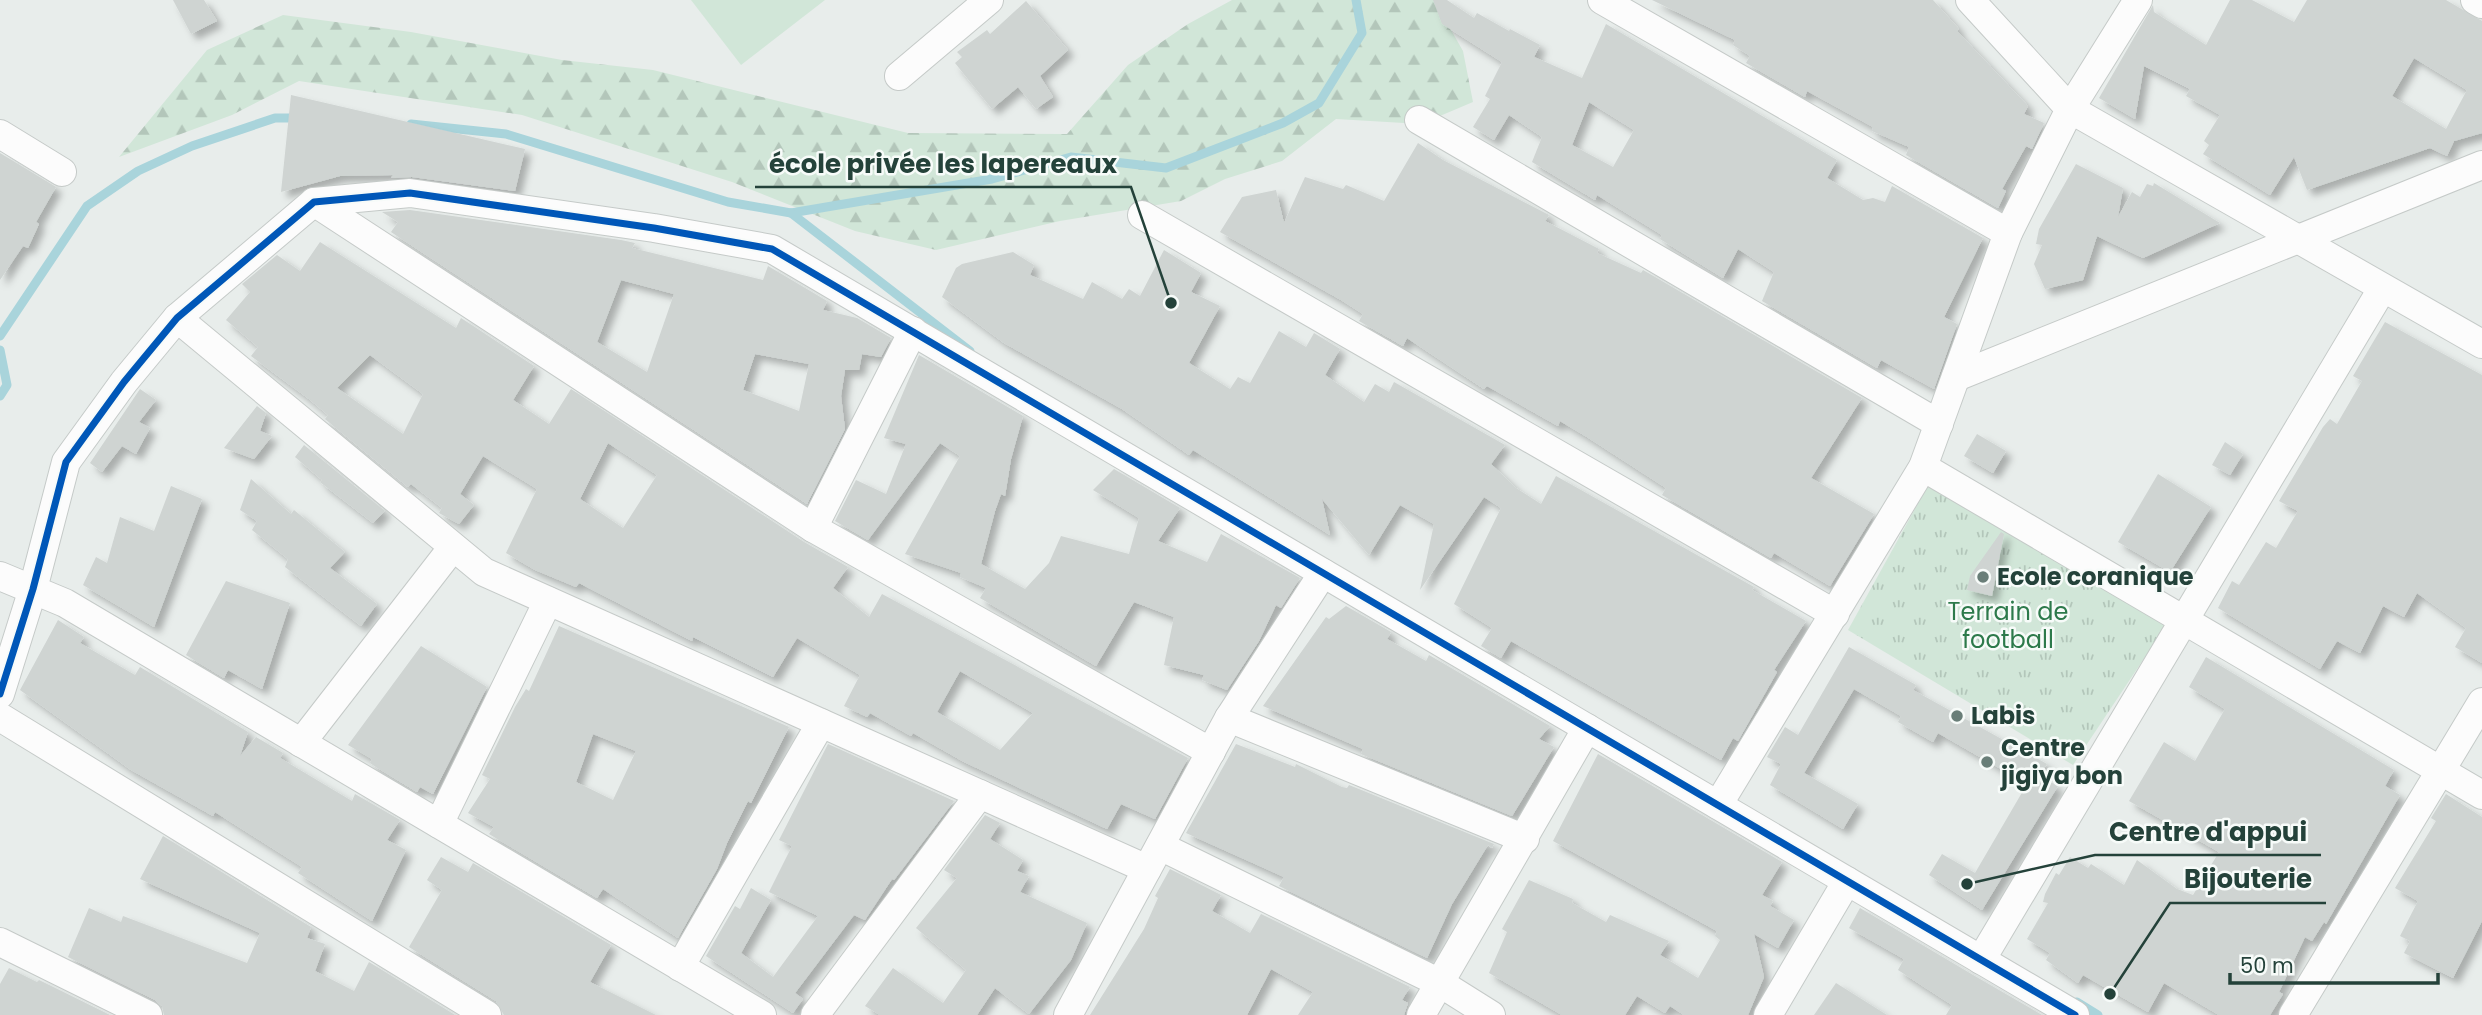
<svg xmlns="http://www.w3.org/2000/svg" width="2482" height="1015" font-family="Poppins,sans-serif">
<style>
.forest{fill:url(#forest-firs)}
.park{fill:url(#park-tufts)}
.pitch{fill:#d1e6d8}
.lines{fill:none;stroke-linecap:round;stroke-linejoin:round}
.stream{stroke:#a9d4db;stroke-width:9}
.building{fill:#cfd4d2;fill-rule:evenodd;filter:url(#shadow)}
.street-casing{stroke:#c5cac8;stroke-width:30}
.street{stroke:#fcfcfc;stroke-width:28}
.cycleway-casing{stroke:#f7fbf9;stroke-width:11}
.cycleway{stroke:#0057b8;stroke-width:7}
.poi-dot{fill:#697e78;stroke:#f7fbf9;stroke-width:2.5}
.labels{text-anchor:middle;stroke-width:5;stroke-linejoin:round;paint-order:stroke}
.poi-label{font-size:24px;font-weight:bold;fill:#24423a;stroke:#f7fbf9;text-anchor:start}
.park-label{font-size:24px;fill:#2d7a4b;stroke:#f7fbf9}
.leader{fill:none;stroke:#24423a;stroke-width:2.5}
.callout-dot{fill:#24423a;stroke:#f7fbf9;stroke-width:2.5}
.callout-label{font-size:26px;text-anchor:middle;font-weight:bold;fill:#24423a;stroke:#f7fbf9;stroke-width:5;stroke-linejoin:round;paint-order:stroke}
</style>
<defs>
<pattern id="forest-firs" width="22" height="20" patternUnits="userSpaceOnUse" patternTransform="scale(1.75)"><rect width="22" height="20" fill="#d1e6d8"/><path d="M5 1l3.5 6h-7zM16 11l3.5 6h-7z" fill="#b3c6ba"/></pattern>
<pattern id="park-tufts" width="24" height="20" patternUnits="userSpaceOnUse" patternTransform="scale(1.75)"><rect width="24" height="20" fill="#d1e6d8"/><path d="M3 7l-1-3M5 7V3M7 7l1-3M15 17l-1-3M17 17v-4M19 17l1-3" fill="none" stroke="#b3c6ba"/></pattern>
<filter id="shadow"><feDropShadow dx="6" dy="6" stdDeviation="3.5" flood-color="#0004"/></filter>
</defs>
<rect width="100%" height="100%" fill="#e8edeb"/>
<path class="forest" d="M1232 0H1434L1463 51 1473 102 1421 124 1336 119 1282 161 1225 179 1181 201 1060 221 936 250 855 231 732 182 522 115 299 81 232 115 119 157 207 50 283 15 411 32 562 60 653 70 908 133 1067 134 1128 65 1188 24Z"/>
<path class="park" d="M1931 480 2169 621 2073 765 1848 630Z"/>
<path class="pitch" d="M691 0H825L741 65Z"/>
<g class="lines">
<g class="stream">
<path d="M411 124 506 134 728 202 791 213 992 179 1071 157 1166 168 1283 123 1319 103 1362 33 1356 0"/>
<path d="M791 213 970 351"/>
<path d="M0 336 87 206 138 171 192 146 275 118H299"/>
<path d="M0 350 7 385 0 396"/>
<path d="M2077 1002 2098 1015"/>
</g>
</g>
<g class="building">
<path d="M173 0H204L217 21 191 34Z"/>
<path d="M1433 0H1447L1474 18 1477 13 1509 31 1510 29 1540 45 1534 57 1582 78 1606 24 1837 160 1827 178 1863 200 1873 198 1885 202 1892 186 1983 238 1944 317 1957 324 1934 389 1881 360 1877 368 1762 301 1774 272 1738 249 1723 278 1660 239 1662 235 1597 195 1595 200 1532 162 1542 137 1509 115 1494 140 1473 127 1490 99 1485 96 1502 62 1442 24ZM1589 102 1634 130 1613 167 1572 145Z"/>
<path d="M1652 0H1933L1959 29 1957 31 2028 106 2024 114 2044 123 2032 149 2026 146 2002 189 2006 191 1998 208 1906 155 1909 147 1872 131 1873 127 1807 91 1805 97 1746 63 1750 56 1733 45 1735 40Z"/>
<path d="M2230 0H2252L2294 22 2307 0H2446L2482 21V133L2454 141 2447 156 2430 148 2307 190 2294 157 2270 195 2203 154 2209 145 2204 141 2220 115 2186 96 2190 89 2144 66 2135 119 2099 98 2153 5 2154 12 2206 45ZM2414 58 2467 90 2446 129 2392 96Z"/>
<path d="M1026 1 1068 50 1040 76 1053 97 1036 109 1018 87 992 109 955 63 962 57 957 52 987 30 990 34Z"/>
<path d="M291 95 525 149 515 191 412 177 391 178 393 175 340 176 281 192Z"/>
<path d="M1418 143 1443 160 1549 215 1545 221 1599 249 1597 253 1641 273 1643 270 1862 398 1811 478 1874 514 1830 586 1774 553 1771 558 1662 495 1666 488 1587 437 1560 421 1558 426 1487 386 1484 389 1407 338 1403 346 1359 321 1363 314 1341 300 1220 232 1242 197 1276 190 1284 223 1305 177 1343 189 1346 185 1384 201Z"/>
<path d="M0 153 56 187 36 222 39 224 28 248 23 246 0 280Z"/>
<path d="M2076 164 2123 188 2118 217 2132 192 2140 197 2147 184 2153 186 2154 183 2220 223 2143 258 2097 236 2083 280 2045 289 2034 264 2042 245 2036 244 2039 229Z"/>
<path d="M410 210 621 240 635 243 632 248 763 280 768 266 827 301 823 310 857 318 891 338 881 357 862 354 859 370H845L841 396 845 429 807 504 391 232 398 222 382 212ZM621 280 674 294 647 372 597 342ZM755 354 809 364 799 411 743 390Z"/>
<path d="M320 242 456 328 461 318 534 366 513 400 549 424 571 389 804 542 848 567 833 588 869 617 882 594 1188 758 1155 819 1121 804 1107 829 964 762 913 733 911 736 870 713 867 717 844 706 860 675 797 638 773 677 693 637 692 641 579 583 576 587 535 570 506 553 537 489 483 456 460 494 474 505 459 524 439 513 442 508 411 484 408 487 325 419 328 415 309 399 251 356 258 347 226 320 250 292 242 284 277 255 300 271ZM370 355 423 394 403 434 337 388ZM608 443 657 475 623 528 580 499ZM960 671 1033 713 1000 750 937 712Z"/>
<path d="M1164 250 1201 273 1191 292 1220 306 1189 363 1230 389 1238 377 1250 383 1279 331 1306 347 1314 333 1340 349 1325 375 1364 402 1375 384 1389 392 1394 382 1505 445 1491 464 1516 488 1541 504 1556 476 1754 587 1752 590 1806 621 1774 670 1777 672 1738 741 1733 738 1721 760 1511 641 1501 658 1481 646 1492 628 1454 604 1501 508 1484 497 1420 590 1434 524 1400 505 1369 555 1322 499 1330 535 1193 450 1189 455 1122 409 1004 343 942 297 956 268 962 264 1013 252 1034 265 1030 275 1083 299 1092 282 1122 299 1129 289 1140 296Z"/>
<path d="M2385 322 2482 375V663L2455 647 2466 628 2417 593 2404 617 2383 606 2360 653 2337 641 2320 669 2218 608 2232 581 2239 585 2266 542 2276 548 2298 511 2279 501 2323 427 2330 419 2337 424 2362 381 2353 376Z"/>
<path d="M919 355 1023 416 1011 459 1005 496 1001 494 995 511 981 564 1025 589 1049 563 1061 536 1129 554 1139 518 1093 490 1114 469 1180 508 1158 541 1207 562 1221 534 1300 578 1281 608 1276 605 1259 641 1227 690 1202 680 1204 675 1164 665 1174 617 1134 602 1096 666 980 598 986 588 960 577 961 573 905 554 960 456 940 443 868 540 835 521 856 480 886 494 906 444 884 438Z"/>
<path d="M140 389 156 400 139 422 150 428 136 454 122 446 102 472 90 463Z"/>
<path d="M257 406 266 413 260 431 272 436 254 459 224 448Z"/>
<path d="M1977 434 2006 451 1993 473 1964 456Z"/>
<path d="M2225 442 2243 454 2230 475 2212 465Z"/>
<path d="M304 445 385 511 373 523 320 482 322 480 295 457Z"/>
<path d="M2158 474 2211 507 2170 572 2118 542Z"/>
<path d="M251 479 291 514 294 510 345 552 330 568 377 604 361 626 285 567 288 559 252 530 257 521 240 510Z"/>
<path d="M171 486 202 499 154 627 83 585 96 557 107 563 120 517 154 531Z"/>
<path d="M2001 532 2004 534 1992 596 1967 590 1970 576Z"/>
<path d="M226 581 290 603 262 689 228 670 224 678 186 655Z"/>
<path d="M1346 606 1391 632 1387 639 1426 661 1429 655 1550 726 1539 739 1554 747 1512 816 1361 754 1363 749 1263 706 1326 617 1329 619Z"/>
<path d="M58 620 84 637 80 643 135 675 140 667 248 732 240 756 256 737 283 753 280 758 352 801 355 794 400 820 387 840 406 850 372 921 298 873 302 867 215 812 213 816 131 770 20 690Z"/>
<path d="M559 626 789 727 751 803 748 801 727 843 717 869 678 938 603 889 597 898 489 834 494 827 468 813 490 779 482 775 515 707 526 689 529 691ZM593 734 636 751 613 800 576 782Z"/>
<path d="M421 646 487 687 433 794 420 787 417 792 376 767 370 763 372 759 348 745Z"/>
<path d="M1849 647 1916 685 1913 690 2047 764 2039 776 2058 786 1982 910 1929 875 1942 854 1975 873 2027 784 1938 733 1933 742 1898 722 1901 716 1854 689 1804 773 1858 804 1843 829 1770 785 1781 764 1767 757 1785 727 1798 735Z"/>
<path d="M2206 657 2394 770 2385 786 2400 795 2326 924 2324 922 2312 941 2305 937 2279 992 2283 994 2270 1015H2219L2164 983 2148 1012 2083 975 2078 983 2046 960 2050 953 2027 939 2048 903 2043 902 2045 894 2056 873 2059 875 2070 857 2088 868 2091 864 2124 885 2137 860 2177 889 2193 895 2219 852 2129 801 2164 742 2195 761 2225 709 2189 687Z"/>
<path d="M828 744 954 801 894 880 892 879 865 920 854 915 795 993 803 999 793 1013 706 956 735 906 740 909 751 888 771 900 741 953 773 977 818 916 769 892 792 846 779 840Z"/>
<path d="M1236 744 1295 767 1296 764 1342 787 1347 788 1349 785 1494 844 1492 848 1488 845 1452 904 1427 958 1279 886 1284 877 1186 833Z"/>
<path d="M1598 754 1782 862 1762 895 1773 901 1770 906 1794 920 1778 948 1754 934 1764 977 1748 1015H1684L1670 1006 1665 1013 1637 996 1625 1015H1562L1489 973 1507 932 1502 929 1529 880 1573 899 1572 903 1606 922 1610 915 1669 941 1660 955 1698 978 1720 940 1715 936 1717 931 1553 841Z"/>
<path d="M2446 794 2482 817V921L2453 978 2404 953 2410 941 2400 936 2418 901 2395 888 2436 821 2431 818Z"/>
<path d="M985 815 1000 823 990 839 1023 860 1017 871 1029 876 1020 892 1087 923 1071 960 1029 1014 995 988 977 1015H880L865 1006 893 968 943 1003 966 970 916 928 957 878 944 870Z"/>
<path d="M163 836 311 927 307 938 325 944 315 971 354 991 369 962 455 1015H164L162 1006 155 1000 68 957 89 908 121 922 123 916 247 963 260 933 140 879Z"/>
<path d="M441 857 468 872 473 863 611 945 590 982 656 1015H504L496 1001 409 947 442 890 427 880Z"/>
<path d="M1170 869 1221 895 1212 911 1250 933 1261 914 1410 987 1402 1000 1408 1003 1404 1015H1298L1313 992 1271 969 1247 1015H1090L1144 929 1158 898 1155 896Z"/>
<path d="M1860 908 1973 975 2042 1015H1946L1952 1005 1898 970 1904 959 1849 928Z"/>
<path d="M9 968 37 982 39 980 110 1015H0V984Z"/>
<path d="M1836 983 1887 1015H1814Z"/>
</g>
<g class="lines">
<defs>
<g id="street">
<path d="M1602 0 2008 233"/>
<path d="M1970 0 2070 109 2482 344"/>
<path d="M2475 0 2482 4"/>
<path d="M899 76 989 0"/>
<path d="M1419 120 1939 424"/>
<path d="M0 134 62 172"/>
<path d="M314 202 813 528 1211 752"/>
<path d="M1142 215 1835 614"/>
<path d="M177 318 484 572 1147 869"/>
<path d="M1956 377 2482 165"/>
<path d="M1923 467 2482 795"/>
<path d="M813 528 913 331"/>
<path d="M0 576 65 603 762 1015"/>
<path d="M0 694 33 589 66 462 124 382 177 318 314 202 410 193 654 228 772 249 2075 1015"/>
<path d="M0 717 487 1015"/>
<path d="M1229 718 1525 839"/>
<path d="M301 743 453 547"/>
<path d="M1718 805 1923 467 2008 233 2070 109 2138 0"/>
<path d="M439 824 548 601"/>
<path d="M1160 846 1440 983 1491 1015"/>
<path d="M0 942 148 1015"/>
<path d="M1981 960 2382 289"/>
<path d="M680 967 821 723"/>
<path d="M815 1015 980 794"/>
<path d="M1068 1015 1229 718 1323 573"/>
<path d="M1421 1015 1587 728"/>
<path d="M1768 1015 1847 881"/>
<path d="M2293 1015 2482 702"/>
</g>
</defs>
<use href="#street" class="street-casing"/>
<use href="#street" class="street"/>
<defs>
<path id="cycleway" d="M0 694 33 589 66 462 124 382 177 318 314 202 410 193 654 228 772 249 2075 1015"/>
</defs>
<use href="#cycleway" class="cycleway-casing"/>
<use href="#cycleway" class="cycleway"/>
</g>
<g class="poi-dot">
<circle cx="1983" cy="577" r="7"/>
<circle cx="1957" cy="716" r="7"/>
<circle cx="1987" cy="762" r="7"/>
</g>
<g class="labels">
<g class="poi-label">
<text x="1997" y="585">Ecole coranique</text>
<text x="1971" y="724">Labis</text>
<text x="2001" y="756">Centre<tspan x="2001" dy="28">jigiya bon</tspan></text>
</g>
<g class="park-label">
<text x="2008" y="620">Terrain de<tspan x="2008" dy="28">football</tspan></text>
</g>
</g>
<path class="leader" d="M1171 303L1131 187H755M1967 884L2095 855H2321M2110 994L2170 903H2326"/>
<g class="callout-dot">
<circle cx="1171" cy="303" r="7"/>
<circle cx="1967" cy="884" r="7"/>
<circle cx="2110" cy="994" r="7"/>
</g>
<g class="callout-label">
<text x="943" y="173">école privée les lapereaux</text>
<text x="2208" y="841">Centre d'appui</text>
<text x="2248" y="888">Bijouterie</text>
</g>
<path d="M2230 973v10h208v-10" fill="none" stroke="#24423a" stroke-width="3.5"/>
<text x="2240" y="973" font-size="21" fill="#24423a" stroke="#f7fbf9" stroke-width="5" paint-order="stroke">50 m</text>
</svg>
